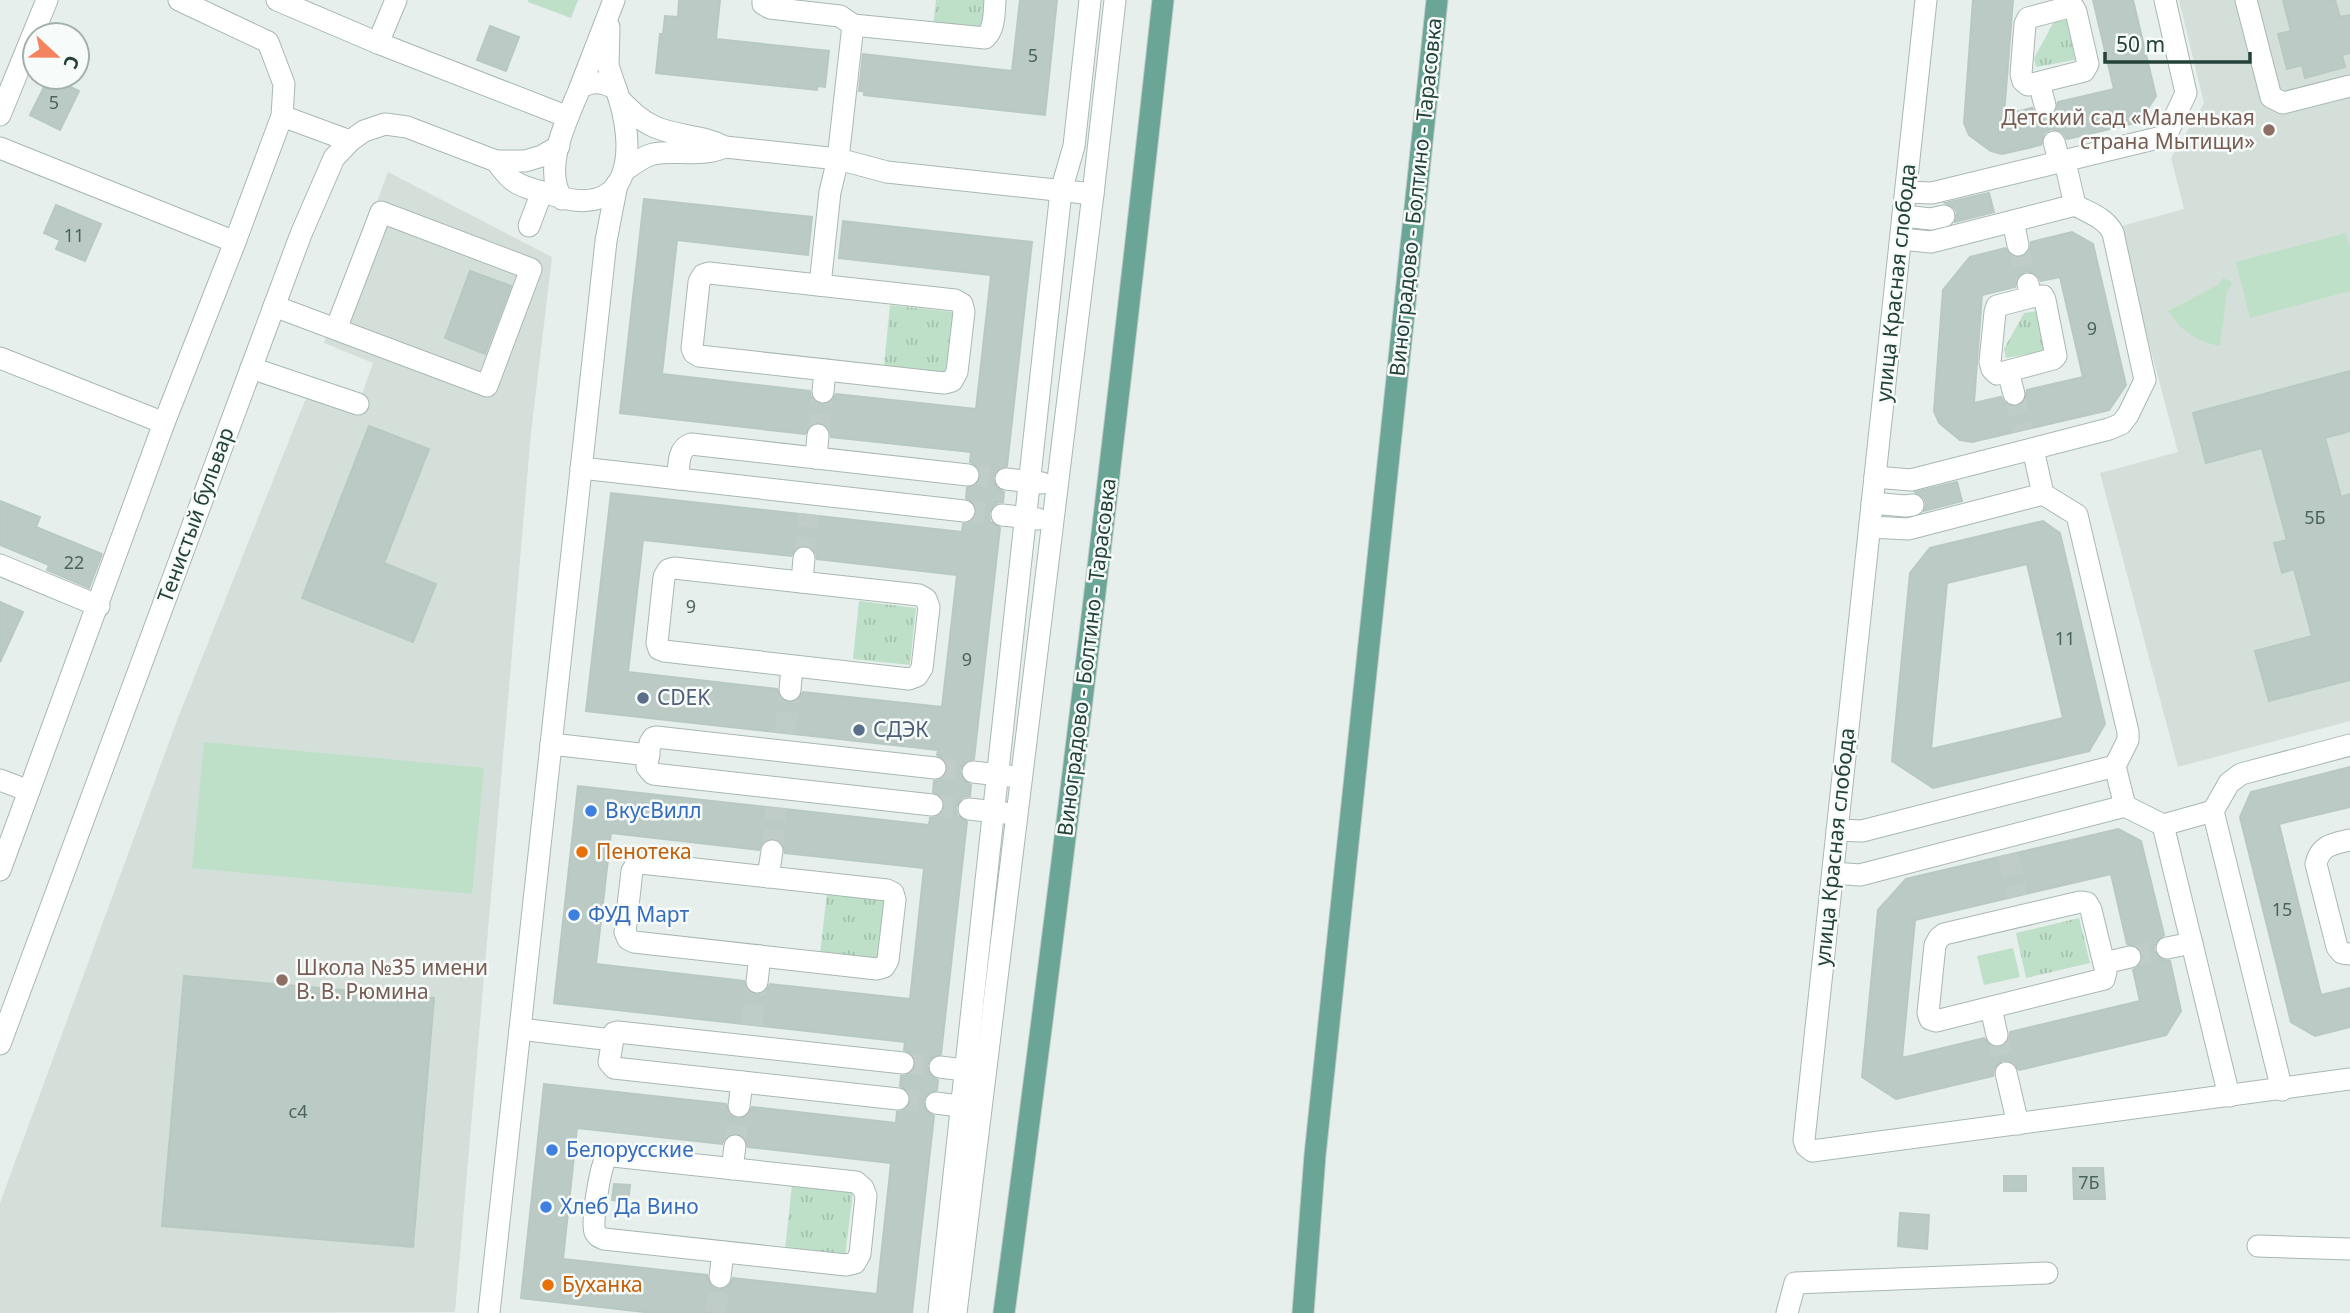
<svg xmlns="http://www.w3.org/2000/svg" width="2350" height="1313" font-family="'Noto Sans',sans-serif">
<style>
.built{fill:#d4dfda}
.grass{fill:url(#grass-tufts)}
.garden{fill:#bfe0c8}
.building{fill:#bbcac4;stroke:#b8c9c2;stroke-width:2;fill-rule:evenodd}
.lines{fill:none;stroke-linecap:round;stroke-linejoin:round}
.minor-tunnel{stroke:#bfccc8;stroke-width:21;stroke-dasharray:21 10;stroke-linecap:butt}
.minor-casing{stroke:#a8b8b2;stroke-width:23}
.major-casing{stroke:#c2cac8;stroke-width:23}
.minor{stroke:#fff;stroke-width:21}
.major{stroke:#6aa596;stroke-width:21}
.education-dot{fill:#8d6e63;stroke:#f7fbf9;stroke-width:2.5}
.service-dot{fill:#5c6f8a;stroke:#f7fbf9;stroke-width:2.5}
.shop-dot{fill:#3f7fe0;stroke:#f7fbf9;stroke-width:2.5}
.food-dot{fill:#e8710a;stroke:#f7fbf9;stroke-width:2.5}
.labels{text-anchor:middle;stroke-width:5;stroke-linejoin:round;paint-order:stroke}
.number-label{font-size:18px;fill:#4a645c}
.education-label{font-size:21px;fill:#785e54;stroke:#f7fbf9;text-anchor:end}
.street-label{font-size:21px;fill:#24423a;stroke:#f7fbf9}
.service-label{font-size:21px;fill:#4e5e75;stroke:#f7fbf9;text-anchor:start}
.shop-label{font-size:21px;fill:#366cbe;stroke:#f7fbf9;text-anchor:start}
.food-label{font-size:21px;fill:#c56008;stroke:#f7fbf9;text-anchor:start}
</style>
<defs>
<pattern id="grass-tufts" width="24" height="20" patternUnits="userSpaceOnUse" patternTransform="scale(1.75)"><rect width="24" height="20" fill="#bfe0c8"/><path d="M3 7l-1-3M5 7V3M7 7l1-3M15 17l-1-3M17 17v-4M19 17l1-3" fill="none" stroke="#a4c1ad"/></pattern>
</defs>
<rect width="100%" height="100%" fill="#e6efeb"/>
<g class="built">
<path d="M2179 0H2350V721L2178 767 2100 473 2178 452 2118 227 2184 209 2171 158 2204 103Z"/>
<path d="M388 172 552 257 531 433 455 1312 0 1313V1203L176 723 306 398 356 411 373 363 324 343Z"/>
</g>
<g class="grass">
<path d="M936 0H987L984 24 975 31 933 27Z"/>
<path d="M2067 20 2075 60 2036 67 2034 58 2054 22Z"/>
<path d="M890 305 953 312 946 372 884 365Z"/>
<path d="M2037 311 2044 351 2006 358 2004 349 2024 313Z"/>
<path d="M859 601 916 608 910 665 853 659Z"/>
<path d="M827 893 888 900 882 960 820 954Z"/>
<path d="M2079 918 2090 963 2026 978 2016 933Z"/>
<path d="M792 1184 853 1192 845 1257 785 1250Z"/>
</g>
<g class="garden">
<path d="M528 0H578L571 18 528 2Z"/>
<path d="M2346 233 2350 247V291L2250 318 2236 262Z"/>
<path d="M2223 278 2231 281 2232 285 2227 291 2220 346C2196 341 2182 332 2168 311L2218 285Z"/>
<path d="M204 742 484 768 472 894 192 868Z"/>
<path d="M2013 948 2020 977 1984 985 1977 956Z"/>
</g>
<g class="building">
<path d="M679 0H720L716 39 829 51 825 87 817 86V90L656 73 660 34H663L665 16 678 17Z"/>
<path d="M1020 0H1057L1045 115 864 95V91H859L863 54 1012 71Z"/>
<path d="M1973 0H2013L2004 115 2032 108 2036 115 2048 118 2055 114 2058 102 2114 89 2093 0H2133L2156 96 2139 122 2067 139 2063 132 2051 129 2044 133 2041 145 2002 154 1991 151 1969 135 1964 123Z"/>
<path d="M2283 0H2335L2340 17 2350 15V53L2342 55 2345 67 2305 78 2302 65 2287 69 2278 34 2291 31Z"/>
<path d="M490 26 519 37 506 71 477 60Z"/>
<path d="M49 77 79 91 60 130 30 115Z"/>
<path d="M1989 193 1994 212 1955 222 1957 212 1953 207 1945 203Z"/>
<path d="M644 199 812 217 808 255 677 240 662 374 810 391 811 398 821 405 829 404 836 394 976 409 991 275 839 258 843 221 1032 242 1007 466 996 471 993 478 998 489 1004 492 1003 502 996 503 989 513 990 521 1000 528 974 759 963 764 960 771 965 782 971 785 970 796 963 797 956 807 957 815 967 822 941 1054 930 1059 927 1066 932 1077 938 1080 937 1090 926 1095 923 1102 928 1113 934 1116 912 1313H653L521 1298 544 1084 726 1104 731 1116 738 1119 749 1114 752 1107 896 1123 897 1112 904 1111 911 1101 910 1093 900 1086 901 1076 908 1075 913 1071 916 1064 911 1053 904 1050 905 1042 554 1003 578 786 929 825 930 818 937 817 942 813 945 806 940 795 933 792 934 781 941 780 948 770 947 762 937 755 938 750 586 711 611 493 962 532 963 524 970 523 977 513 976 505 966 498 967 488 978 483 981 476 976 465 970 462 971 452 831 437 830 429 820 422 812 423 805 434 620 413ZM643 540 791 556 798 546 806 545 816 552 817 559 957 575 942 707 803 692 796 702 788 703 779 696 777 689 628 672ZM611 833 759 850 762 842 773 838 781 841 785 853 924 868 910 999 770 984 767 990 756 995 749 992 744 981 596 964ZM577 1128 722 1144 725 1138 736 1133 743 1136 748 1147 891 1163 877 1294 733 1278 730 1285 719 1290 712 1287 707 1275 563 1259Z"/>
<path d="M56 205 101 224 85 261 56 249 60 240 44 233Z"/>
<path d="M2072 232 2093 244 2126 385 2109 410 1972 442 1960 440 1939 423 1934 411 1943 290 1970 257 2005 248 2013 257 2021 258 2030 250 2031 242ZM2026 271 2037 275 2041 281 2060 277 2083 377 2027 390 2024 403 2017 407 2005 404 2001 397 1974 403 1982 295 2015 287 2019 275Z"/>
<path d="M470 271 511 286 485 354 445 338Z"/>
<path d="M2350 371V431L2325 438 2341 497 2350 494V680L2269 701 2255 651 2312 636 2294 569 2282 573 2274 543 2287 540 2262 448 2206 463 2193 413Z"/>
<path d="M369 426 429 449 384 563 436 584 413 642 302 598Z"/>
<path d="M1957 482 1962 501 1924 511 1926 504 1924 498 1915 492Z"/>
<path d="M0 501 40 517 36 527 102 554 89 588 47 570 49 565 0 545Z"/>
<path d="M2043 521 2060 533 2105 724 2089 751 1933 788 1892 761 1910 573 1930 548ZM2027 564 2063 718 1931 749 1947 583Z"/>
<path d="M0 602 23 612 0 662Z"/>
<path d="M2350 767V807L2279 824 2321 995 2350 988V1027L2315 1036 2291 1022 2240 817 2251 792Z"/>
<path d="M2118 829 2141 841 2164 935 2155 943 2154 951 2162 960 2170 961 2181 1011 2166 1035 2019 1070 2010 1061 2002 1060 1994 1069 1993 1076 1896 1099 1862 1077 1878 910 1906 879ZM2111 874 2127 944 2139 948 2143 955 2139 966 2133 970 2140 1001 2010 1032 2009 1040 2000 1048 1992 1047 1984 1038 1902 1058 1915 920Z"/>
<path d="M184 976 434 998 413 1247 162 1226Z"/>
<path d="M2073 1168H2103L2105 1199H2074Z"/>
<rect x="2004" y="1176" width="22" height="15"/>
<path d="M614 1184 630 1185 628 1203 612 1200Z"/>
<path d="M1900 1213 1929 1215 1927 1249 1898 1246Z"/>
</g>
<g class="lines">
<g class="minor-tunnel">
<path d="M2045 105 2054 142"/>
<path d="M2018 245 2028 284"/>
<path d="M2014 394 2023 430"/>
<path d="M818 435 823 392"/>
<path d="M968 475 1006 479"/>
<path d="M964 511 1002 515"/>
<path d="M804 558 809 514"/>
<path d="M785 733 790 690"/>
<path d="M935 768 973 772"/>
<path d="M932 805 969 809"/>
<path d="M772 851 776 808"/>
<path d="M2008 855 2017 896"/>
<path d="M2130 957 2167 948"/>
<path d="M752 1025 757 982"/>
<path d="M1997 1035 2006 1073"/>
<path d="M903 1063 940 1067"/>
<path d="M898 1099 936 1103"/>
<path d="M735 1146 739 1106"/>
<path d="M716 1313 720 1277"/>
</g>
<defs>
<g id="minor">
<path d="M277 0 378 43 568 117"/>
<path d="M763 0V4L770 8 840 16 853 25"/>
<path d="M1926 0 1804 1140 1806 1146 1812 1151 2350 1079"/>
<path d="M2246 0 2271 97 2283 103 2350 86"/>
<path d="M2069 7 2074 8 2076 12 2088 64 2084 71 2028 85 2023 81 2021 74 2025 24 2028 18Z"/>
<path d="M609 27 608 66 616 89"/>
<path d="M378 43 396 0"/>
<path d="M2039 83 2045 105"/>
<path d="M580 88 614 0"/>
<path d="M620 100C631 111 641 121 655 127 678 137 703 135 725 147L838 159 887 172 1093 194"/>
<path d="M0 115 47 0"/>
<path d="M282 116 350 141"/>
<path d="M2054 142 2060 163"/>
<path d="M0 148 235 242 282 116 284 84 268 42 179 0"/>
<path d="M496 161C501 167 507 177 514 181 523 188 539 191 550 194 634 224 637 147 616 89 603 82 593 80 580 88 567 120 542 167 562 199"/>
<path d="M2065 162 2075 205"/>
<path d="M624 171C633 164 642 157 653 154 678 149 699 158 725 147"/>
<path d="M1906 192 1932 193 2166 136 2186 93 2165 0"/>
<path d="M1903 216 1931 219 1944 216"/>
<path d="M2013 221 2018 245"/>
<path d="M529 226 542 192"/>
<path d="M709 273 955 300 962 304 964 312 957 372 952 381 944 383 699 356 694 353 692 348 699 282 703 275Z"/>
<path d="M2028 284 2031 297 1997 306 1995 312 1990 362 1992 369 1997 374 2053 359 2056 356 2045 300 2043 296 2031 297"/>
<path d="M820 285 830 192 838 159 853 25 985 38C995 29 994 13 995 0"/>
<path d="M274 306 487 386 531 269 381 212 336 329"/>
<path d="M0 358 164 423 235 242"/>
<path d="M251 368 358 404"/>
<path d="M2008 372 2014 394"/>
<path d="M823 392 825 370"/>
<path d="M2033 449 2043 494"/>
<path d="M816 458 818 435"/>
<path d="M581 468 964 511"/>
<path d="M1875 477 1911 480 2109 429 2121 424 2128 415 2145 380 2113 233C2106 218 2089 213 2075 205L1931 242 1901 239"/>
<path d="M678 479C679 466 677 449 691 444L968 475"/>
<path d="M1006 479 1042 483"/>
<path d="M1872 503 1905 506 1913 505"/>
<path d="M1002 515 1038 519"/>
<path d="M1870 527 1908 529 2043 494 2077 515 2128 732V740L2115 766 2125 806"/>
<path d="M0 565 99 606"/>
<path d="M674 568 919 595 926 599 929 607 922 668 917 676 909 679 664 651 659 649 657 643 664 577 668 570Z"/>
<path d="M802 582 804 558"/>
<path d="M790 690 792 666"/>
<path d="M551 744 649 755"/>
<path d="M973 772 1009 776"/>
<path d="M0 780 29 791 164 423"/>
<path d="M932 805 653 774 647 767 650 743 653 738 656 737 935 768"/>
<path d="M969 809 1005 813"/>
<path d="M2163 825 2213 811"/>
<path d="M1837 830 1862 831 2115 766"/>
<path d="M2350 840C2333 844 2320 845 2316 864L2337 947 2342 953 2350 954"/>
<path d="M641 863 887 890 893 893 895 900 888 960 884 967 877 969 634 942 628 939 625 932 632 871 636 865Z"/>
<path d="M0 870 29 791"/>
<path d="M1833 873 1860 875 2125 806 2163 825 2229 1096"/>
<path d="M768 877 772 851"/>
<path d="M2080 902 2087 903 2091 910 2106 972 2104 979 1936 1021 1930 1019 1928 1013 1935 945 1939 938 1944 934Z"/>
<path d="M2167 948 2192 943"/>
<path d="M2104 963 2130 957"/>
<path d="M757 982 760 956"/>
<path d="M1991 1008 1997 1035"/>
<path d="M520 1029 612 1040"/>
<path d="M0 1044 301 234 334 158 350 141 364 131 385 124 407 127 496 161H525L542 156 559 146"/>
<path d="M940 1067 979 1072"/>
<path d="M2006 1073 2018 1124"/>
<path d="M2282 1090 2213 811 2229 783 2241 774 2350 745"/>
<path d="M898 1099 614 1068 609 1062 614 1033 618 1032 903 1063"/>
<path d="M936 1103 975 1108"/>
<path d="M739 1106 742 1082"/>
<path d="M613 1156 856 1182 863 1188 866 1196 860 1254 855 1263 846 1265 604 1239C599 1237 598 1237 595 1232 591 1223 600 1168 606 1158Z"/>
<path d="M732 1169 735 1146"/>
<path d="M2258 1246 2350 1249"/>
<path d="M720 1277 723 1252"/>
<path d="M489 1313 606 241 617 184"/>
<path d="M939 1313 1061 191 1074 146 1090 0"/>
<path d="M956 1313 1093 194 1115 0"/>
<path d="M1787 1313 1795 1283 2047 1273"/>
</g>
<g id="major">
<path d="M1004 1313C1062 876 1115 438 1163 0"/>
<path d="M1303 1313 1315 1155 1437 0"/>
</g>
</defs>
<use href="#minor" class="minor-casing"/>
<use href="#major" class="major-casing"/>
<use href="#minor" class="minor"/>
<use href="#major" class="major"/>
</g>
<g class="education-dot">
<circle cx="2269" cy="130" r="7"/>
<circle cx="282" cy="980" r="7"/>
</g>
<g class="service-dot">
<circle cx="643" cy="698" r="7"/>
<circle cx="859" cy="730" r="7"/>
</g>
<g class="shop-dot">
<circle cx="591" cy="811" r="7"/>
<circle cx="574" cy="915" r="7"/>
<circle cx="552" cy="1150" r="7"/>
<circle cx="546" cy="1207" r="7"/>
</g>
<g class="food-dot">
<circle cx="582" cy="852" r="7"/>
<circle cx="548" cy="1285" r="7"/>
</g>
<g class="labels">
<g class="number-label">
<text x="1033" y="62">5</text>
<text x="54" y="109">5</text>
<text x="74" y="242">11</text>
<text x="2092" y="335">9</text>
<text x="2315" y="524">5Б</text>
<text x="74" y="569">22</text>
<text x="691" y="613">9</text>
<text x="2065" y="645">11</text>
<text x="967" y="666">9</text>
<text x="2282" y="916">15</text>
<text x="298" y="1118">с4</text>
<text x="2089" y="1189">7Б</text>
</g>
<g class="education-label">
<text x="2255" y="125">Детский сад «Маленькая<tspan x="2255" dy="24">страна Мытищи»</tspan></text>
<text x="296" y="975" text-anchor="start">Школа №35 имени<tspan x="296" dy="24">В. В. Рюмина</tspan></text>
</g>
<g class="street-label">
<text transform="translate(1416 197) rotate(-84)" y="7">Виноградово - Болтино - Тарасовка</text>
<text transform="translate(1896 283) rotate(-84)" y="7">улица Красная слобода</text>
<text transform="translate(196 515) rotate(-70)" y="7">Тенистый бульвар</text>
<text transform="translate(1087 657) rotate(-83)" y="7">Виноградово - Болтино - Тарасовка</text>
<text transform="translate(1835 847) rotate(-84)" y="7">улица Красная слобода</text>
</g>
<g class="service-label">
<text x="657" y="705">CDEK</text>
<text x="873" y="737">СДЭК</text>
</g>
<g class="shop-label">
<text x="605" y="818">ВкусВилл</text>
<text x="588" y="922">ФУД Март</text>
<text x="566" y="1157">Белорусские</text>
<text x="560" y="1214">Хлеб Да Вино</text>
</g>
<g class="food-label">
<text x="596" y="859">Пенотека</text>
<text x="562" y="1292">Буханка</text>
</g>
</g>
<g transform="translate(56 56) rotate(112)"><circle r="33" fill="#f7fbf9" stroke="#a3b1ad" stroke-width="2"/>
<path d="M0-5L12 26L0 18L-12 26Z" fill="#f4845f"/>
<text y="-10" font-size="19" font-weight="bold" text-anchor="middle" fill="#24423a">С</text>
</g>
<path d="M2105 52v10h145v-10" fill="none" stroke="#24423a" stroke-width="3.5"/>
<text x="2116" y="52" font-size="21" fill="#24423a" stroke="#f7fbf9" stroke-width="5" paint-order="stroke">50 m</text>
</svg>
